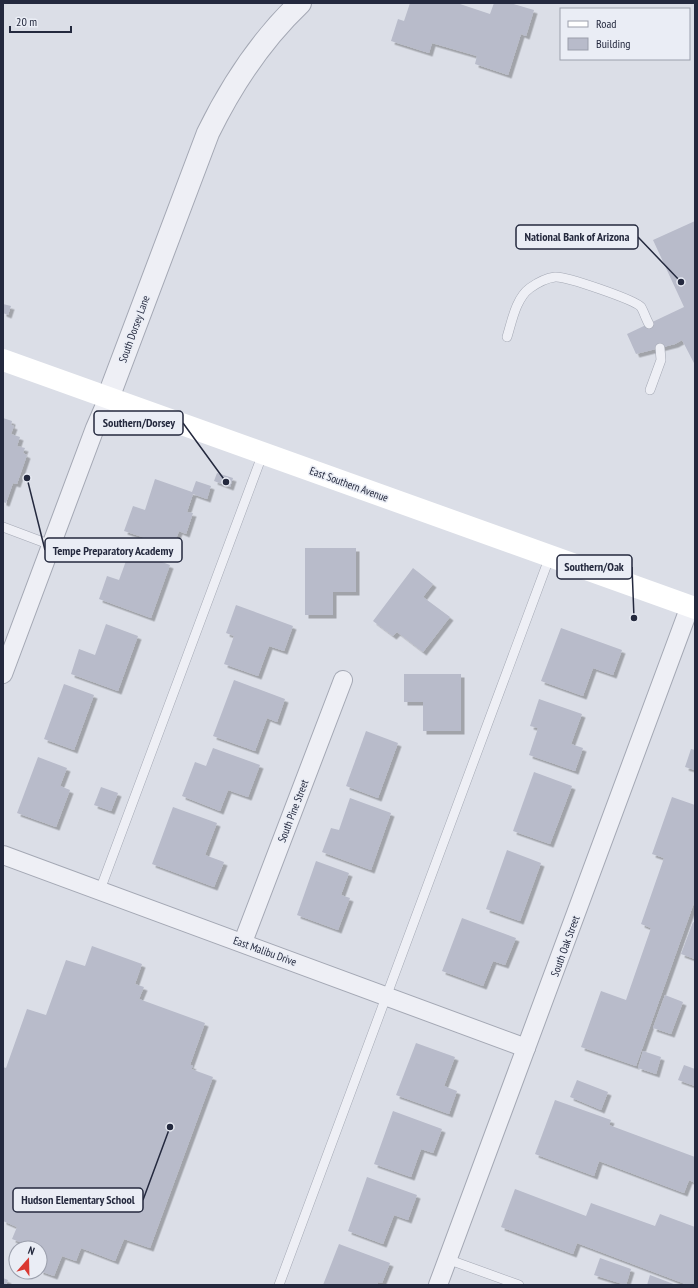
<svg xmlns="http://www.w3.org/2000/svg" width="698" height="1288" font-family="'PT Sans Narrow',sans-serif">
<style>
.building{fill:#b8bbca;filter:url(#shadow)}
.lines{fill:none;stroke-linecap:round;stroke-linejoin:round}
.service-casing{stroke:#a4a8b4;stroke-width:10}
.minor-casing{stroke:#a4a8b4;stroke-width:20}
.tertiary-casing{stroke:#a4a8b4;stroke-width:24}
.service{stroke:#eeeff5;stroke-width:9}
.minor{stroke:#eeeff5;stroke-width:18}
.tertiary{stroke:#eeeff5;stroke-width:22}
.secondary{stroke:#fff;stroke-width:22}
.labels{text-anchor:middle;stroke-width:3;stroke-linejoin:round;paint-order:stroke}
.street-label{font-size:11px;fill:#24293e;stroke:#eaedf5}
.leader{fill:none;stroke:#24293e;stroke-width:1.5}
.callout-dot{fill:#24293e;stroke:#eaedf5;stroke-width:1.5}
.callout{fill:#eaedf5;stroke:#24293e;stroke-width:1.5}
.callout-label{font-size:12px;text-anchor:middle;font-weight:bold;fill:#24293e}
</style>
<defs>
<filter id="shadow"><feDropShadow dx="3.5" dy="3.5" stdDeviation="0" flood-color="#0004"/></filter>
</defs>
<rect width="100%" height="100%" fill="#dbdee7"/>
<g class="building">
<path d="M410 3H457L490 14 494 3H510L534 10 526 36 521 34 508 75 475 64 477 56 432 43 429 53 391 41 398 19 404 21Z"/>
<path d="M695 221V365L682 340 675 344 636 354 627 334 684 307 653 240Z"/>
<path d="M3 304 11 306 8 315 3 313Z"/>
<path d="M3 418 12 421 11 425 14 426 11 434 20 437 17 446 25 448 23 453 27 455 17 484 13 483 6 503 3 502Z"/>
<path d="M217 473 233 478 230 487 214 481Z"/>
<path d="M155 479 192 492 196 481 211 486 207 499 193 494 187 512 193 513 186 534 179 531 173 547 124 531 133 506 145 510Z"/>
<path d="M305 548H356V592H333V615H305Z"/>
<path d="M130 550 170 565 151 618 99 599 107 576 119 580Z"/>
<path d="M413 568 433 584 423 597 450 617 423 652 397 632 393 636 373 621Z"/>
<path d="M236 605 293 626 284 651 269 646 258 676 224 664 234 636 226 633Z"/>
<path d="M106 624 138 636 118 691 71 674 79 649 95 655Z"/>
<path d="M561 628 622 650 613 675 593 668 583 696 541 681Z"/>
<path d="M404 674H461V731H423V702H404Z"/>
<path d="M234 680 285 699 277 722 267 718 255 751 213 736Z"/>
<path d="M64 684 94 695 74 750 44 739Z"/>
<path d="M539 699 582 714 571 744 583 748 575 771 529 755 538 728 530 726Z"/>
<path d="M366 731 398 743 378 798 346 786Z"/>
<path d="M213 748 260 765 248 797 228 790 220 811 182 796 195 762 206 766Z"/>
<path d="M691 749 695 750V770L685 767Z"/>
<path d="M38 757 67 768 60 786 70 790 56 827 17 813Z"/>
<path d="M534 772 572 786 550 844 513 831Z"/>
<path d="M101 787 118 793 111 811 94 805Z"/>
<path d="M672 797 695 805V900L636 1066 581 1047 601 991 626 1000 651 928 641 924 664 858 652 854Z"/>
<path d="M350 798 391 813 371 870 322 852 331 828 339 830Z"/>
<path d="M173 807 217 823 205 855 224 862 214 887 152 864Z"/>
<path d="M507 850 541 863 520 921 486 909Z"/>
<path d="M316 861 349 873 341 895 350 898 338 930 297 915Z"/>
<path d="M462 918 516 938 505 965 493 961 483 986 442 971Z"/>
<path d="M693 922 695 923V959L681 954Z"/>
<path d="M92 946 142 964 135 984 144 987 139 999 205 1023 190 1065 193 1066 191 1069 213 1077 150 1248 124 1239 115 1261 81 1248 76 1261 62 1256 54 1276 40 1271V1248H27L28 1245 12 1239 17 1227 3 1221V1067L6 1068 27 1009 46 1015 66 960 85 966Z"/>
<path d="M665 995 683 1002 671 1034 653 1028Z"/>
<path d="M416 1043 455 1057 444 1086 457 1091 449 1114 396 1095Z"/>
<path d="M643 1051 661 1057 656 1074 638 1068Z"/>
<path d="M684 1065 695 1069V1086L678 1080Z"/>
<path d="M577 1080 608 1092 601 1110 570 1097Z"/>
<path d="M555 1100 611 1120 609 1125 695 1157V1183L689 1180 684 1193 599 1161 594 1176 535 1154Z"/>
<path d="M393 1111 442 1129 433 1153 421 1149 411 1177 374 1164Z"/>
<path d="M367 1177 417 1195 408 1220 394 1215 383 1244 348 1231Z"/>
<path d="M515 1189 586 1216 591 1203 655 1226 660 1214 695 1227V1285H688L577 1243 573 1254 501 1227Z"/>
<path d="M339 1244 390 1263 382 1283 378 1282 377 1285H323Z"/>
<path d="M600 1258 631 1269 626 1285 594 1275Z"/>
<path d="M650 1275 676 1285H647Z"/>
<path d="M3 1278 8 1280 6 1285H3Z"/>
</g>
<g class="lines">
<defs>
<g id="service">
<path d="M507 337C512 321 516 298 530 288 537 283 547 278 555 277 566 276 635 300 641 307 644 312 646 319 649 324"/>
<path d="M650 390 661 360 660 348"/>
<path d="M3 527 51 545"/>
<path d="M100 890 263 453"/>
<path d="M447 1259 519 1285"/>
<path d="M279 1285 550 556"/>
</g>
<g id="minor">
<path d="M3 674 95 428 108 398"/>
<path d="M3 855 526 1048"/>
<path d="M243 942 343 680"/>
<path d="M438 1285 690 606"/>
</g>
<path id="tertiary" d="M108 398 208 133C232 84 260 41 300 3"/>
</defs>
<use href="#service" class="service-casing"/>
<use href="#minor" class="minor-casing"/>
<use href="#tertiary" class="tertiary-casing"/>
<use href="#service" class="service"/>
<use href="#minor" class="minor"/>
<use href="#tertiary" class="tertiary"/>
<path class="secondary" d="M3 360 695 608"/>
</g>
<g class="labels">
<g class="street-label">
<text transform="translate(134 329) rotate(-70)" y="4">South Dorsey Lane</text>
<text transform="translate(349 484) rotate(20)" y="4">East Southern Avenue</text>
<text transform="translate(293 811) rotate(-69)" y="4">South Pine Street</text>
<text transform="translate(565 946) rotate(-70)" y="4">South Oak Street</text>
<text transform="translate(265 951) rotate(20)" y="4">East Malibu Drive</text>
</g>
</g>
<path class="leader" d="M681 282L638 237M226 482L183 423M27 478L45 550M634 618L632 567M170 1127L143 1200"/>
<g class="callout-dot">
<circle cx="681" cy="282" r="4"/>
<circle cx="226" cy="482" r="4"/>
<circle cx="27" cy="478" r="4"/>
<circle cx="634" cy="618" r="4"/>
<circle cx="170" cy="1127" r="4"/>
</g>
<g class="callout">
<rect x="516" y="225" width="122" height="24" rx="4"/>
<rect x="94" y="411" width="89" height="24" rx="4"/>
<rect x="45" y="538" width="137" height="24" rx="4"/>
<rect x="557" y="555" width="75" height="24" rx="4"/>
<rect x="13" y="1188" width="130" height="24" rx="4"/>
</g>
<g class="callout-label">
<text x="577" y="241">National Bank of Arizona</text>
<text x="139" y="427">Southern/Dorsey</text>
<text x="113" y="555">Tempe Preparatory Academy</text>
<text x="594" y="571">Southern/Oak</text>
<text x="78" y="1204">Hudson Elementary School</text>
</g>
<rect width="698" height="1288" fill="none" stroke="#24293e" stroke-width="8"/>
<rect x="560" y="8" width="130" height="52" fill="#eaedf5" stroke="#9b9fac"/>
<rect x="568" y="21" width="20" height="6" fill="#ffffff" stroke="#9b9fac"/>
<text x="596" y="28" font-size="12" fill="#24293e">Road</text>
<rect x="568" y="38" width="20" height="12" fill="#b8bbca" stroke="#9b9fac"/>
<text x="596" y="48" font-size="12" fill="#24293e">Building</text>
<g transform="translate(28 1260) rotate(20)"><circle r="19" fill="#eaedf5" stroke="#9b9fac"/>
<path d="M0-3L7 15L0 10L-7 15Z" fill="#da3832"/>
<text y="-6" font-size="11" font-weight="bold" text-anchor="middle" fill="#24293e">N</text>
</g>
<path d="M10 26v6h61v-6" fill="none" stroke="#24293e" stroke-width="2"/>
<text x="16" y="26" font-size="12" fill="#24293e" stroke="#eaedf5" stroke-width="3" paint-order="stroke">20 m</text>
</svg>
